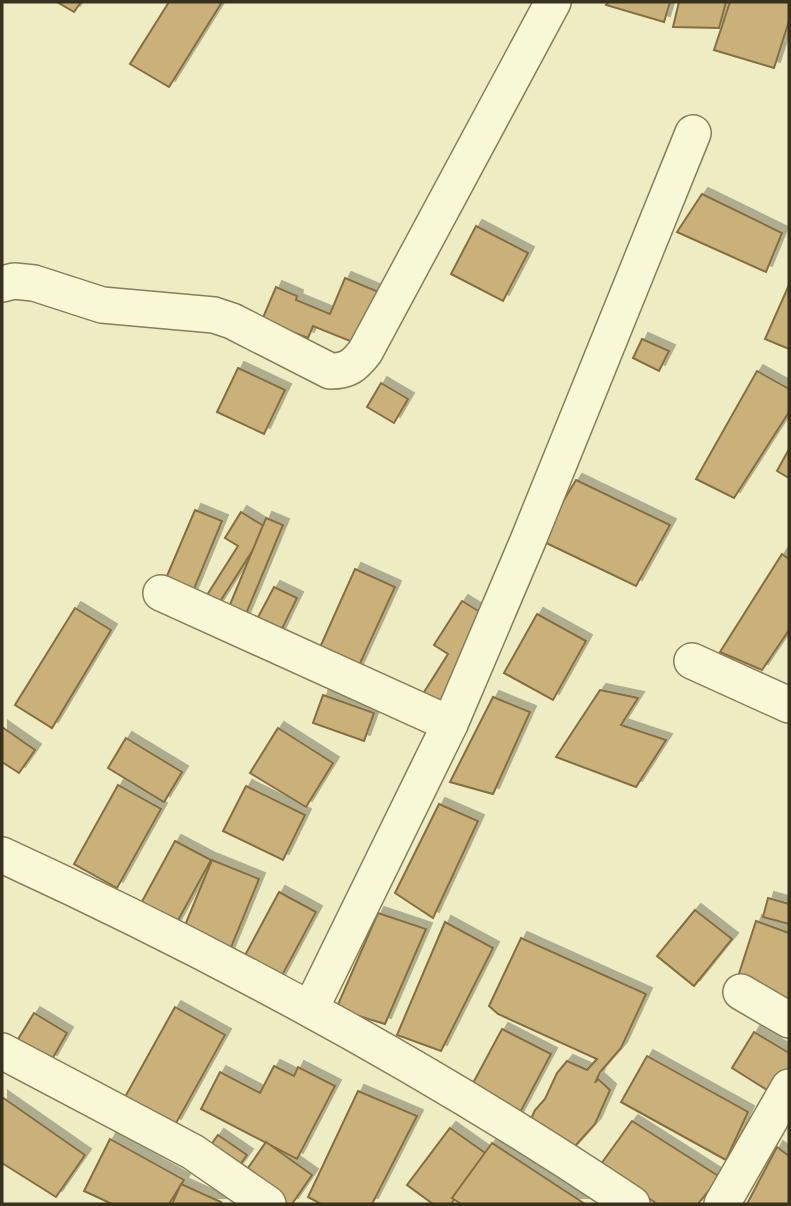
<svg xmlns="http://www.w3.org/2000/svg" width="791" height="1206" font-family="Merriweather,serif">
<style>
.building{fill:#cab17a;stroke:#856e41;stroke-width:2;filter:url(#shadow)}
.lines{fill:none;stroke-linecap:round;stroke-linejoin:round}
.minor-casing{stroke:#877e5a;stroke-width:38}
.minor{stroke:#f8f7d6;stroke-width:35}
</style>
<defs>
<filter id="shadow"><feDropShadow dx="6" dy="-6" stdDeviation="0" flood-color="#0004"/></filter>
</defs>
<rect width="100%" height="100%" fill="#edecc3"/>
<g class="building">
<path d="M57 2H81L74 12Z"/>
<path d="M169 2H222L169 87 130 64Z"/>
<path d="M608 2H670L664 22 606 5Z"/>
<path d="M679 2H726L719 28 673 27Z"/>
<path d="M730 2H789V21L774 68 714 50Z"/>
<path d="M702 194 782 233 766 272 677 232Z"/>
<path d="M476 226 528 253 503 301 451 274Z"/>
<path d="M345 278 386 295 365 347 313 326 308 338 262 320 276 287 297 296 296 300 330 314Z"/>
<path d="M789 285V349L765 339Z"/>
<path d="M642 339 669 351 659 371 633 358Z"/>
<path d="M238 368 285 390 264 434 217 412Z"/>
<path d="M757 371 789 389V412L734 498 696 479Z"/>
<path d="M381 383 408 399 394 423 367 407Z"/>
<path d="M789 449V478L777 471Z"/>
<path d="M576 480 670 525 636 586 540 540Z"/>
<path d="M195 510 222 521 189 601 161 590Z"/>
<path d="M241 512 267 528 214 611 202 603 238 546 225 538Z"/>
<path d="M266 518 283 525 241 626 224 619Z"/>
<path d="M782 554 789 559V630L762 670 720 652Z"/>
<path d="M355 569 395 587 352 681 313 663Z"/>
<path d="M274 587 297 598 279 635 255 623Z"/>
<path d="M462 601 503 626 448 713 421 697 448 654 434 645Z"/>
<path d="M75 608 111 630 52 728 15 705Z"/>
<path d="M537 614 586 641 553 700 504 673Z"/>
<path d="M600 690 638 698 621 725 666 740 636 787 556 757Z"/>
<path d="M323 695 374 713 364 741 313 723Z"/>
<path d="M493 697 530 712 493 794 450 782Z"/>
<path d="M2 727 35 750 19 773 2 762Z"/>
<path d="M278 728 333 763 306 807 250 773Z"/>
<path d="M126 738 182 772 164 802 108 768Z"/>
<path d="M118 785 161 809 117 888 74 864Z"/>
<path d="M246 786 305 815 283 860 223 831Z"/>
<path d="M439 804 478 821 433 918 395 893Z"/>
<path d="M175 841 211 860 170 935 134 916Z"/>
<path d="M212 860 259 879 223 967 176 947Z"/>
<path d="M279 892 316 912 279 981 242 961Z"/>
<path d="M768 898 789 904V924L763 917Z"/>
<path d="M695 910 732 939 694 986 657 956Z"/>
<path d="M378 913 426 929 385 1024 336 1009Z"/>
<path d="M756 921 789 933V1007L734 989Z"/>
<path d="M445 922 493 948 441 1051 397 1035Z"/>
<path d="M521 938 646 994 621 1048 600 1072 595 1083 598 1079 610 1090 595 1124 566 1156 529 1123 535 1110 545 1099 557 1073 567 1061 587 1070 597 1059 498 1014 489 1006Z"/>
<path d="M175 1007 225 1035 175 1125 125 1097Z"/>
<path d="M34 1013 67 1033 51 1061 17 1041Z"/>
<path d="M502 1029 551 1054 514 1124 465 1098Z"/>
<path d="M754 1032 789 1053V1072L775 1095 732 1068Z"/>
<path d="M647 1056 748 1112 726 1160 621 1102Z"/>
<path d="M274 1066 294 1076 298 1067 335 1086 297 1159 201 1109 220 1072 260 1093Z"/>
<path d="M358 1091 417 1116 372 1204H321L308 1197Z"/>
<path d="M2 1097 85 1155 56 1197 2 1163Z"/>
<path d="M632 1121 720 1177 698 1204H657L601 1164Z"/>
<path d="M450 1128 488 1155 451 1204H433L407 1185Z"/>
<path d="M218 1135 247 1155 234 1173 205 1153Z"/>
<path d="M110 1139 184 1180 169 1204H112L84 1191Z"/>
<path d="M266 1142 312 1175 292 1204H279L241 1178Z"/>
<path d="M492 1143 585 1204H461L452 1198Z"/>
<path d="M777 1147 789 1156V1204H747Z"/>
<path d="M181 1184 221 1202 220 1204H172Z"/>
</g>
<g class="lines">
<defs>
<g id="minor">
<path d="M2 284 14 281 34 283 102 305 214 315 232 321 330 371C348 371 354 366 365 352L553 2"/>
<path d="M161 593 450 724"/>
<path d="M692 661 789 705"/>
<path d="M2 855C220 955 432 1070 632 1204"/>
<path d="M741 992 789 1020"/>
<path d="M311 1008 450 724 527 543 693 133"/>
<path d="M2 1051 193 1152 268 1204"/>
<path d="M722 1204 789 1087"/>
</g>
</defs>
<use href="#minor" class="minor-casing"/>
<use href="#minor" class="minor"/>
</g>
<rect width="791" height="1206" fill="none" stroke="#37311e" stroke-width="7"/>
</svg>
